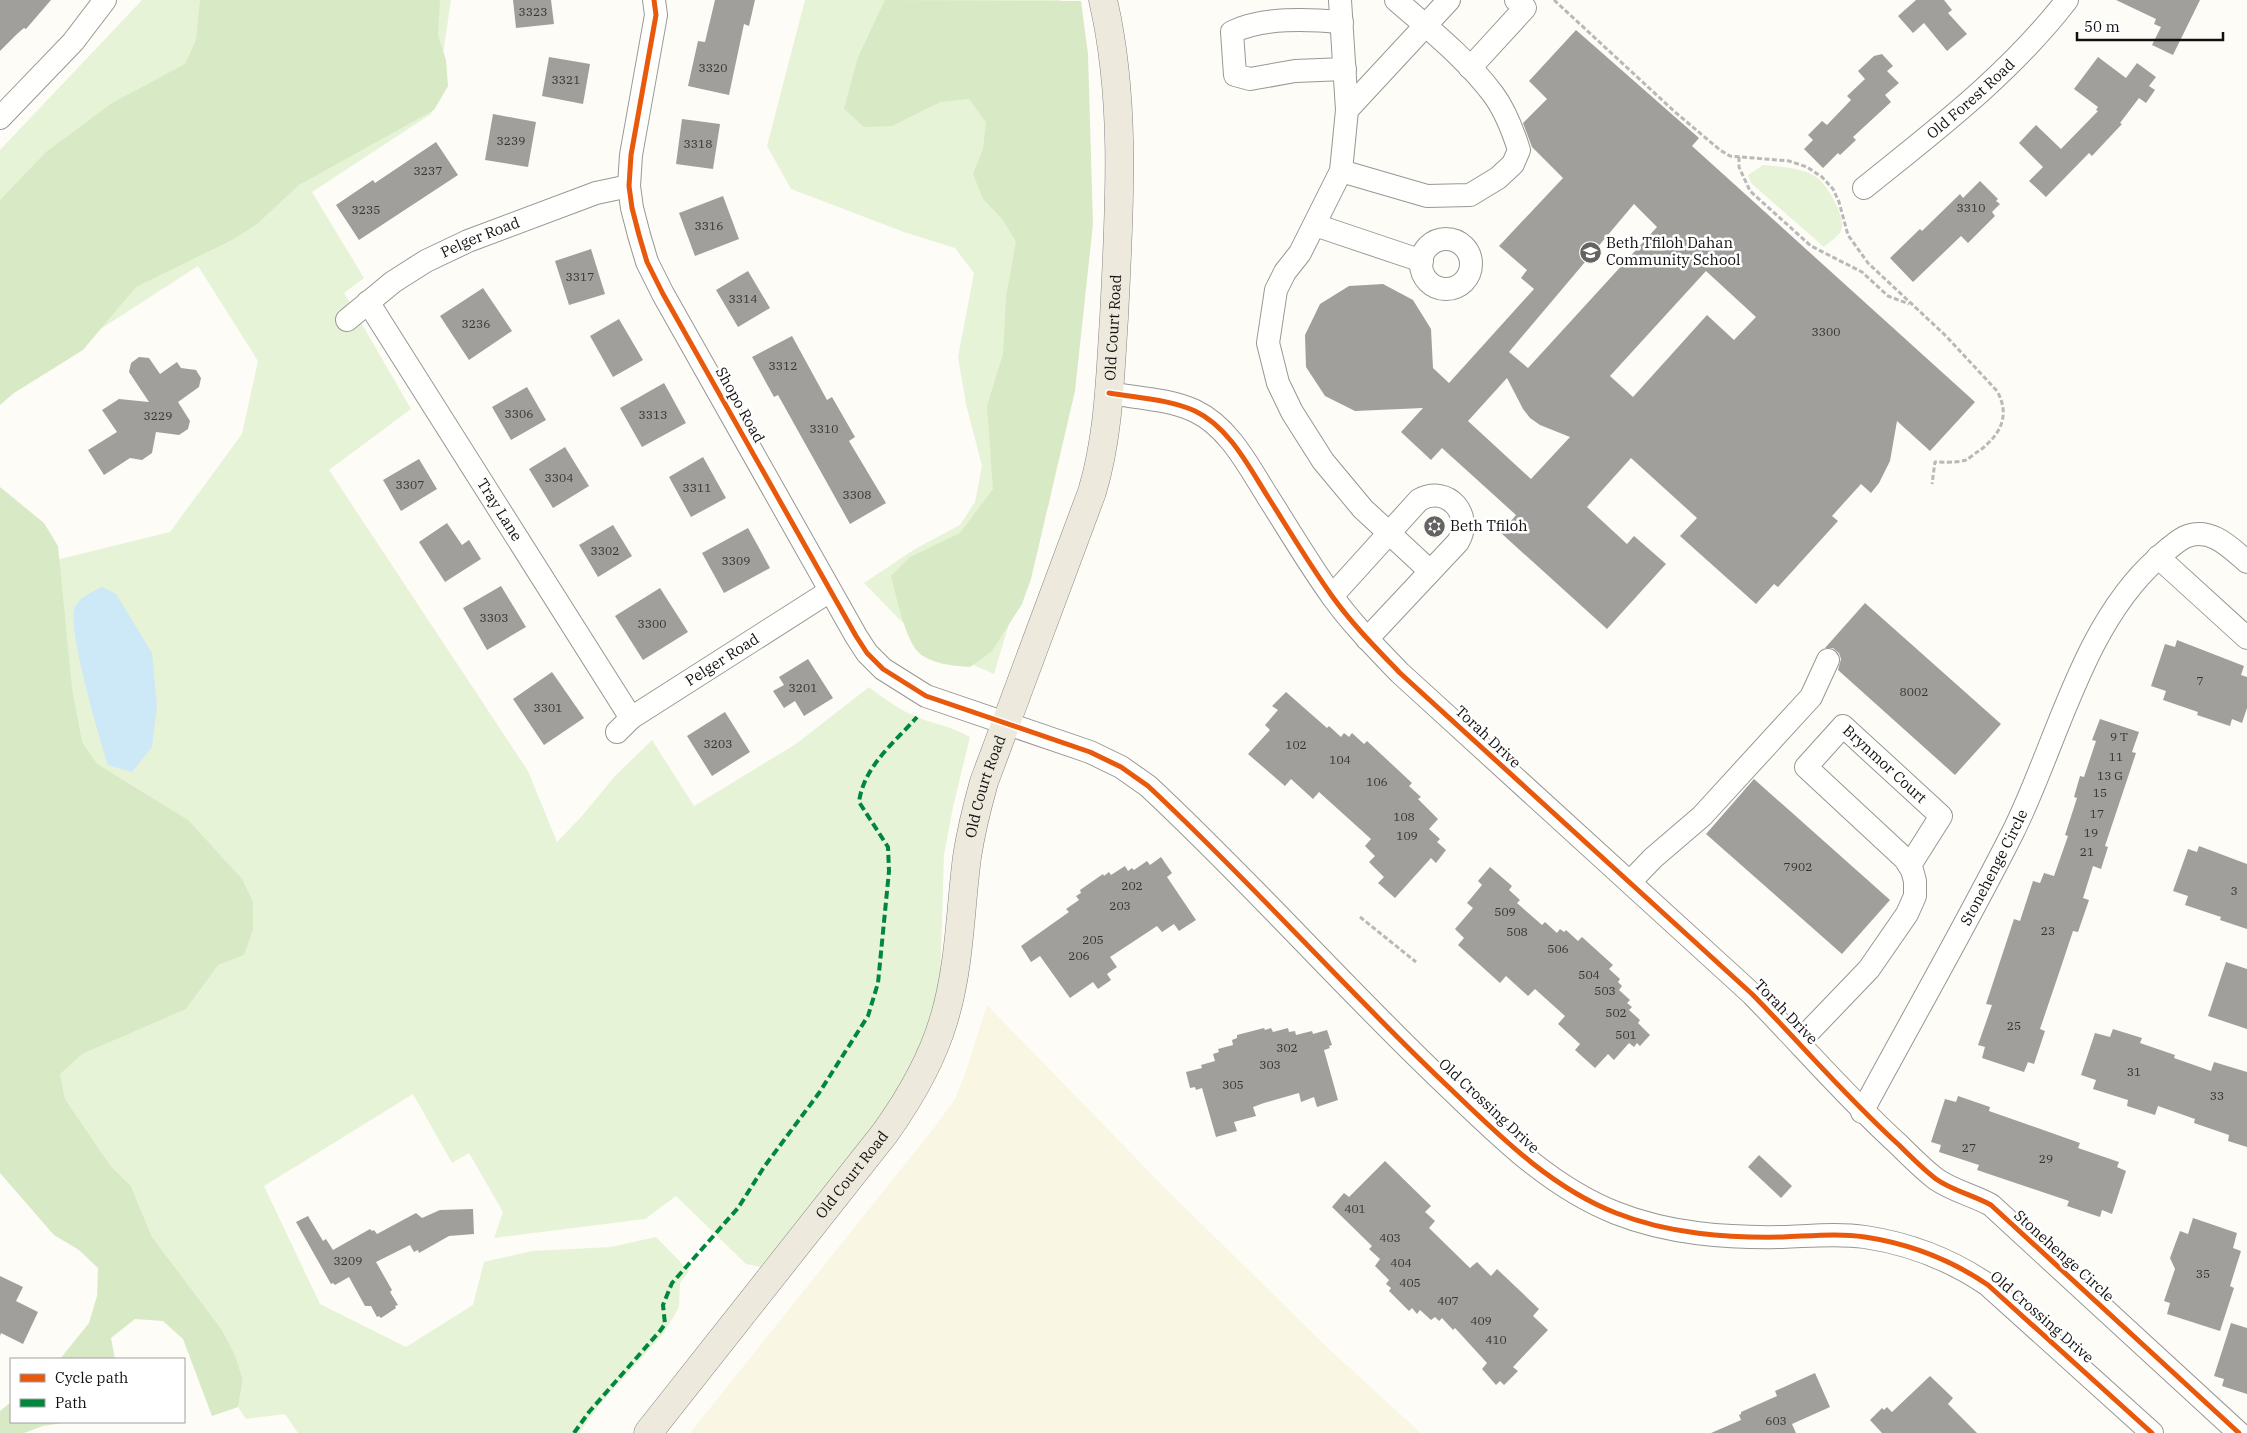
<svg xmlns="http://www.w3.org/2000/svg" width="2247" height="1433" font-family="'IBM Plex Serif',serif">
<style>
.farmland{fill:#f9f7e4}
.green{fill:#e7f3d7}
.forest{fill:#d8eac5}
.water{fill:#cde8f7}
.building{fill:#a19f9c;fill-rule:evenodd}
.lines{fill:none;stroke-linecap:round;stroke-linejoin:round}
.minor-casing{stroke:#979795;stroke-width:24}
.major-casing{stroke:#858482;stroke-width:29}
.path{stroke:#b9b9b8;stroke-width:3;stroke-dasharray:5 2.5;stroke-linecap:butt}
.minor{stroke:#fffffe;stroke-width:22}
.major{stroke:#ede9dc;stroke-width:28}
.quiet{stroke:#00873e;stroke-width:4;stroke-dasharray:8 4;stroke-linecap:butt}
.cycleway-casing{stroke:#fff;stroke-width:8}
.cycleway{stroke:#e8590c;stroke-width:5}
.labels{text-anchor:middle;stroke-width:5;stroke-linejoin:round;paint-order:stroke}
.number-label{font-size:12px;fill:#353434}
.street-label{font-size:15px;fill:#111;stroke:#fff}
.poi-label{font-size:15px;fill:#111;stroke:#fff;text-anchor:start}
</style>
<rect width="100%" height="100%" fill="#fdfcf7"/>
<path class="farmland" d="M987 1005 1165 1188 1330 1350 1421 1433H690L937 1124 955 1099 965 1074Z"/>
<g class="green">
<path d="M142 0H451L437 95 431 114 312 192 364 278 344 293 411 409 329 470 528 771 557 842 582 816 615 776 652 740 694 806 796 744 869 687C883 698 901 711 919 718 939 725 950 726 970 737L953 807 944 855 940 988 923 1039 903 1081 872 1133 760 1267 746 1264 676 1196 645 1219 494 1238 503 1212 469 1153 452 1163 413 1094 264 1186 320 1304 406 1347 473 1305 484 1262 532 1251 611 1247 656 1237 689 1271 680 1283 679 1307 664 1333 602 1402 579 1433H298L285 1414 246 1419 238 1407 243 1380 235 1355 222 1330 152 1237 131 1186 110 1165 65 1099 60 1075 52 561 170 532 242 434 258 361 198 266 0 394V150Z"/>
<path d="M805 0H1060L1074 370 1049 504 1025 570 994 674 967 662 901 621 864 583 915 549 960 525 975 502 982 466 966 404 958 357 974 273 955 248 904 232 791 189 767 146Z"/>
<path d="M1763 165C1780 167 1802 167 1816 177 1827 183 1847 219 1841 231 1838 237 1829 242 1824 247L1751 183 1748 175Z"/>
</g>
<g class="forest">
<path d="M200 0H440L438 35 446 60 448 86 434 110 299 185 257 224 234 239 136 287 83 350 14 393 0 405V200L46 152 112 103 185 64 196 40Z"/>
<path d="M885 0 1081 1 1088 54 1093 224 1075 391 1031 579 1022 604 992 651 970 667C955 666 930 664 918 652 905 639 896 595 891 576L910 557 960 533 993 489 987 406 1003 354 1006 297 1016 242 1003 220 983 199 973 174 983 149 986 122 969 99 940 102 892 126 864 127 844 109 858 57Z"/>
<path d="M0 487 44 523 58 546 72 688 82 742 97 764 188 820 242 879 253 902V929L244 955 218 965 186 1009 82 1054 60 1074 65 1099 110 1165 131 1186 152 1237 222 1330 235 1355 243 1380 238 1407 212 1416 183 1339 163 1321 135 1319 111 1338 115 1359H60L89 1323 97 1296 98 1268 79 1250 54 1235 0 1173Z"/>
<path d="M11 1402V1422H68L43 1426 24 1433H0V1411Z"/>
</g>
<path class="water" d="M102 587 116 594 152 653 157 706 152 747 132 772 108 765C100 739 66 627 75 607 80 597 92 592 102 587Z"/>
<g class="building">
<path d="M0 0H51L26 29 24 28 17 34 0 51Z"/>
<path d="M513 0H551L554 24 516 28Z"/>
<path d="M715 0H755L749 26 744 24 729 95 688 86 698 41 705 42Z"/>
<path d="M1916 0H1944L1952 10 1948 13 1967 34 1947 51 1924 23 1913 33 1898 16Z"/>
<path d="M2116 0H2200L2173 55 2152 45 2161 27 2154 24 2156 19Z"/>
<path d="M1576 30 1699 138 1692 146 1975 402 1930 451 1897 421 1890 461 1879 483 1871 493 1861 484 1832 516 1838 521 1778 587 1774 584 1756 604 1680 536 1697 518 1631 458 1587 507 1627 544 1634 536 1666 564 1607 629 1501 533 1516 515 1442 448 1431 460 1401 432 1423 408 1355 411 1325 396 1306 367 1305 335 1320 304 1349 286 1383 284 1413 300 1431 329 1433 368 1449 383 1534 289 1521 278 1527 270 1499 246 1563 178 1532 147 1523 123 1547 99 1529 81ZM1634 204 1657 227 1528 368 1509 352ZM1706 271 1756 317 1734 340 1707 315 1633 397 1610 376ZM1507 378 1523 409 1530 418 1540 425 1570 437 1531 479 1468 421Z"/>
<path d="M1882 54 1893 66 1887 71 1899 83 1885 95 1891 102 1853 137 1856 140 1840 155 1838 153 1823 168 1804 149 1813 140 1808 135 1822 121 1827 125 1851 100 1847 96 1865 79 1858 71 1874 56Z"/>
<path d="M549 57 590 64 583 104 542 96Z"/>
<path d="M2098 57 2126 78 2137 63 2156 77 2149 86 2155 90 2146 103 2139 98 2120 123 2122 124 2092 156 2089 153 2046 197 2029 181 2043 167 2019 143 2036 125 2061 149 2098 111 2096 110 2098 107 2074 89Z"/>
<path d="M493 114 536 122 528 167 485 160Z"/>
<path d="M682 119 720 124 713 169 676 164Z"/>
<path d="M436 142 458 175 359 240 336 205 373 180 375 183Z"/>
<path d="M1980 181 1998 199 1996 201 2000 204 1992 212 1995 216 1968 243 1961 236 1913 282 1890 258 1920 229 1922 231 1960 194 1963 198Z"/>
<path d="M723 196 739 239 695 256 679 213Z"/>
<path d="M591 249 605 294 569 305 555 261Z"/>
<path d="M748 271 770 308 738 327 716 290Z"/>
<path d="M483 288 512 331 469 360 440 316Z"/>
<path d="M619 319 643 360 613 377 590 336Z"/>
<path d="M792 336 827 400 832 397 855 437 849 441 886 503 850 524 778 395 774 397 752 357Z"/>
<path d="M139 357 149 358 160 374 177 362 181 368 196 370 201 378 199 387 178 402 190 421 188 429 179 435 156 432 152 453 142 460 130 458 104 475 88 450 117 432 102 410 119 399 149 402 129 372 131 363Z"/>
<path d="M664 383 686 423 642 447 620 408Z"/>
<path d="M527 387 546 420 511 440 492 407Z"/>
<path d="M565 447 589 486 553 508 529 469Z"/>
<path d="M703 457 726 498 691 517 669 477Z"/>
<path d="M419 459 437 489 401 511 383 480Z"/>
<path d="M447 523 462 545 469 540 481 559 445 582 419 542Z"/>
<path d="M613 525 632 556 598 577 579 545Z"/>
<path d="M748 528 770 568 724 593 702 553Z"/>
<path d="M501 586 526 627 487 650 463 608Z"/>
<path d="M660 588 688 632 643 660 615 616Z"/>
<path d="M1865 603 2001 724 1955 775 1838 670 1841 659 1839 653 1833 648H1825Z"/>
<path d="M2177 640 2244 666 2241 675 2247 677V708L2242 723 2232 719 2230 726 2197 715 2198 712 2163 700 2166 691 2151 686 2165 644 2175 647Z"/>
<path d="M808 659 833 698 804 716 795 701 784 708 773 691 784 685 779 677Z"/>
<path d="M552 672 584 718 544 745 513 699Z"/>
<path d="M1286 692 1327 728 1329 726 1341 737 1344 733 1349 737 1352 733 1364 744 1367 741 1412 783 1409 786 1421 797 1418 799 1438 819 1429 829 1440 839 1437 842 1446 850 1436 863 1431 858 1395 898 1378 883 1384 877 1369 862 1375 856 1365 846 1371 839 1319 792 1313 799 1291 779 1285 786 1248 754 1270 730 1265 725 1278 710 1272 706Z"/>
<path d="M725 712 750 752 712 776 687 736Z"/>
<path d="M2100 719 2139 732 2132 752 2136 753 2105 846 2108 847 2101 869 2093 866 2083 898 2089 900 2078 932 2073 931 2060 970 2040 1029 2045 1031 2034 1064 2028 1062 2024 1072 1982 1058 1985 1047 1978 1045 1992 1005 1986 1004 2014 919 2020 921 2033 881 2040 883 2044 873 2054 876 2068 836 2065 835 2077 798 2074 797 2080 776 2084 777 2096 741 2092 740Z"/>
<path d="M1754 779 1890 900 1842 954 1706 834Z"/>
<path d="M2199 846 2247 864V929L2220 920 2221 917 2185 905 2188 896 2173 891 2188 849 2197 852Z"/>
<path d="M1161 857 1172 873 1167 877 1196 920 1179 931 1174 924 1162 932 1157 926 1110 957 1117 967 1107 974 1111 980 1098 989 1093 982 1070 998 1040 956 1031 962 1021 946 1069 912 1066 909 1079 900 1076 896 1081 893 1080 890 1103 874 1104 876 1109 872 1111 875 1125 866 1128 871 1132 868 1134 870 1147 861 1150 865Z"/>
<path d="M1490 867 1512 886 1509 890 1520 900 1517 903 1542 925 1545 922 1557 933 1560 929 1564 932 1566 930 1578 941 1582 937 1613 965 1609 969 1620 979 1618 982 1622 986 1619 990 1630 1000 1627 1003 1632 1007 1629 1010 1640 1020 1638 1023 1650 1035 1640 1046 1637 1043 1634 1047 1629 1043 1614 1060 1608 1054 1595 1068 1575 1050 1580 1044 1558 1024 1565 1016 1535 989 1528 996 1506 976 1500 983 1458 945 1464 938 1455 929 1473 908 1467 903 1482 885 1478 881Z"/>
<path d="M2226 962 2247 969V1029L2208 1016Z"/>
<path d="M1264 1028 1265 1030 1271 1028 1273 1032 1288 1028 1289 1032 1295 1031 1296 1035 1312 1031 1313 1034 1327 1030 1332 1045 1329 1046 1330 1048 1324 1050 1338 1100 1317 1107 1314 1097 1301 1102 1299 1093 1264 1103 1253 1107 1256 1116 1234 1122 1237 1131 1216 1137 1202 1088 1196 1090 1195 1087 1190 1088 1186 1072 1202 1068 1201 1065 1215 1061 1213 1054 1219 1052 1218 1049 1233 1045 1232 1040 1237 1038V1035Z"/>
<path d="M2113 1029 2142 1038 2140 1043 2175 1055 2174 1058 2211 1071 2214 1062 2247 1072V1147L2228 1141 2229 1135 2194 1123 2195 1119 2158 1106 2155 1115 2127 1106 2128 1100 2093 1089 2096 1080 2081 1075 2095 1033 2110 1037Z"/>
<path d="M1958 1096 1990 1107 1989 1111 2080 1143 2078 1148 2119 1162 2117 1167 2126 1171 2112 1214 2102 1210 2100 1217 2067 1206 2069 1201 1977 1170 1979 1165 1939 1152 1941 1145 1931 1142 1945 1099 1956 1102Z"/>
<path d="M1759 1155 1792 1186 1781 1198 1748 1167Z"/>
<path d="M1385 1161 1431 1206 1425 1212 1435 1221 1429 1228 1470 1268 1477 1262 1491 1276 1497 1269 1539 1309 1533 1316 1548 1330 1513 1367 1518 1371 1504 1385 1500 1381 1496 1385 1482 1369 1487 1363 1455 1328 1453 1330 1442 1318 1439 1321 1435 1317 1431 1320 1420 1310 1417 1314 1412 1308 1409 1311 1389 1291 1391 1288 1386 1284 1389 1280 1375 1266 1380 1259 1369 1249 1372 1246 1332 1207 1344 1193 1349 1197Z"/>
<path d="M473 1209 474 1234 449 1236 419 1253 418 1250 414 1252 410 1245 376 1262 392 1290 390 1292 398 1305 395 1306 396 1308 381 1318 379 1316 377 1317 371 1306H365L349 1277 335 1285 333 1283 331 1284 296 1222 308 1216 323 1241 326 1239 333 1250 370 1229 372 1231 374 1230 377 1234 416 1213 422 1218 440 1210Z"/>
<path d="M2193 1218 2237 1233 2233 1248 2241 1251 2230 1286 2234 1288 2220 1331 2167 1314 2170 1303 2164 1301 2175 1269 2170 1258 2180 1231 2188 1234Z"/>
<path d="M0 1276 23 1287 16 1301 38 1312 23 1344 1 1333 0 1336Z"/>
<path d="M2231 1323 2247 1328V1394L2222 1386 2224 1379 2214 1376Z"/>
<path d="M1815 1373 1830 1407 1792 1424 1796 1433H1711L1741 1420 1739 1415 1741 1414V1412L1777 1396 1775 1391Z"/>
<path d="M1930 1376 1953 1398 1948 1404 1977 1433H1882L1870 1420 1882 1408 1884 1410 1887 1407 1892 1412Z"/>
</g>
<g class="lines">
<defs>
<g id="minor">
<path d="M654 0 656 15 631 155 629 186 632 208 639 235 647 262 663 294 856 636 867 653 883 669 926 696 1090 752 1121 767 1148 786C1248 879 1339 982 1438 1077 1492 1128 1545 1185 1616 1213 1669 1234 1727 1238 1783 1237 1811 1236 1838 1233 1865 1237 1911 1244 1950 1259 1988 1285L2152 1433"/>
<path d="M1340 0 1347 110 1341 171 1300 253 1285 272 1276 290 1268 343 1278 383 1292 412 1323 461 1363 509 1430 571"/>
<path d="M1342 22C1307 19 1264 17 1232 32L1235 75 1250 79 1295 71 1345 69"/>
<path d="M1470 68 1525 8 1516 0"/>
<path d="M1347 110 1449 0"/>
<path d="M0 118 73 42 105 0"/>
<path d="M1341 171 1427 196 1470 195 1498 178 1513 164 1519 150C1513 131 1505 110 1493 94 1466 58 1429 29 1396 0"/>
<path id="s1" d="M1864 188C1936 130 2010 74 2067 0"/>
<path d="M1315 225 1422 261"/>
<circle cx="1446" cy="264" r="25"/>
<path id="s2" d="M368 302 631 718"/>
<path id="s3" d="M347 320 393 282 426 261 468 241 596 193 629 186"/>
<path d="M1109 393C1137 398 1169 399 1195 411 1229 427 1249 467 1268 497 1289 530 1309 564 1332 596 1352 624 1376 648 1400 673L1752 994C1802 1045 1847 1098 1899 1145 1911 1157 1923 1169 1936 1179 1953 1191 1973 1195 1991 1205L2239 1433"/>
<path d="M2158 557 2247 638"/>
<path d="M1332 596 1419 500C1448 484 1474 515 1458 542L1367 639"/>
<path id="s4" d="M617 732 631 718 830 591"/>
<path d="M1630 882 1653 858 1702 816 1811 697 1828 660"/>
<path id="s5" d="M1799 1042 1869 969 1907 914 1915 896V881L1912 870 1905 859 1806 767 1843 726 1941 816 1910 865"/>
<path id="s6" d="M1862 1112C1912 1019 1965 927 2013 832 2057 744 2082 625 2158 558 2167 550 2175 542 2185 537 2210 526 2230 547 2247 562"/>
</g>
<g id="major">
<path id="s7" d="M648 1433 885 1133C910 1098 932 1060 944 1019 960 966 960 911 967 857 971 831 977 807 984 782L1092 492C1109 436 1110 376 1114 318 1119 214 1127 103 1103 0"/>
</g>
</defs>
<use href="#minor" class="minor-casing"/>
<use href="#major" class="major-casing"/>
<g class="path">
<path d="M1554 0 1675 112 1720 150 1730 156 1789 161 1807 167 1822 177 1833 189 1839 202 1848 235 1868 263 1946 336 1997 391C2011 416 2000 435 1979 451 1975 453 1970 458 1966 460 1957 463 1945 462 1935 462L1932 484"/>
<path d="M1739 157V167L1750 191 1811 246 1862 272 1888 296 1909 304"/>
<path d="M1360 917 1416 962"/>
</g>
<use href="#minor" class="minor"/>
<use href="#major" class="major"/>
<path class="quiet" d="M574 1433 589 1412 660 1331 665 1324 663 1305 672 1283 738 1208 764 1167 819 1093 868 1016 878 983 889 871 888 847 859 802C864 766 894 743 917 717"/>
<defs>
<g id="cycleway">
<path d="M654 0 656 15 631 155 629 186 632 208 639 235 647 262 663 294 856 636 867 653 883 669 926 696 1090 752 1121 767 1148 786C1248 879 1339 982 1438 1077 1492 1128 1545 1185 1616 1213 1669 1234 1727 1238 1783 1237 1811 1236 1838 1233 1865 1237 1911 1244 1950 1259 1988 1285L2152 1433"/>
<path d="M1109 393C1137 398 1169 399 1195 411 1229 427 1249 467 1268 497 1289 530 1309 564 1332 596 1352 624 1376 648 1400 673L1752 994C1802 1045 1847 1098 1899 1145 1911 1157 1923 1169 1936 1179 1953 1191 1973 1195 1991 1205L2239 1433"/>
</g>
</defs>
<use href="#cycleway" class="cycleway-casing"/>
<use href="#cycleway" class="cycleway"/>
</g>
<defs>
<symbol id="school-disc" viewBox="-11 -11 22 22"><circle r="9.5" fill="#646362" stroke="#fff"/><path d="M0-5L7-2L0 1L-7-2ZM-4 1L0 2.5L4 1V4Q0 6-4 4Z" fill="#fff"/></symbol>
<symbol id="synagogue-disc" viewBox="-11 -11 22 22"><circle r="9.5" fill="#646362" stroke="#fff"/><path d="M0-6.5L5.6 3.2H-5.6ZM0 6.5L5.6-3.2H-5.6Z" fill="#fff"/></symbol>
</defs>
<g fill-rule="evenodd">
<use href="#school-disc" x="1578" y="240" width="25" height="25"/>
<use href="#synagogue-disc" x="1422" y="514" width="25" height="25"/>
</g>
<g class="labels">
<g class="number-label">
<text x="533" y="16">3323</text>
<text x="713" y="72">3320</text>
<text x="566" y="84">3321</text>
<text x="511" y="145">3239</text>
<text x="698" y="148">3318</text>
<text x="428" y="175">3237</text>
<text x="1971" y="212">3310</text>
<text x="366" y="214">3235</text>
<text x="709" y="230">3316</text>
<text x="580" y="281">3317</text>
<text x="743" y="303">3314</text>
<text x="476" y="328">3236</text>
<text x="1826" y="336">3300</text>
<text x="783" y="370">3312</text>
<text x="519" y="418">3306</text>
<text x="653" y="419">3313</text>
<text x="158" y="420">3229</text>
<text x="824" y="433">3310</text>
<text x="559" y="482">3304</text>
<text x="410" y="489">3307</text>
<text x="697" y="492">3311</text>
<text x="857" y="499">3308</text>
<text x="605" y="555">3302</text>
<text x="736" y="565">3309</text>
<text x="494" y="622">3303</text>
<text x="652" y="628">3300</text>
<text x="2200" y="685">7</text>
<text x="803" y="692">3201</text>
<text x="1914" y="696">8002</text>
<text x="548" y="712">3301</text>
<text x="2119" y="741">9 T</text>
<text x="718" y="748">3203</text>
<text x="1296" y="749">102</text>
<text x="2116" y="761">11</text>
<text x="1340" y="764">104</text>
<text x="2110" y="780">13 G</text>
<text x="1377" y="786">106</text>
<text x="2100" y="797">15</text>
<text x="2097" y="818">17</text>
<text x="1404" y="821">108</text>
<text x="2091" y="837">19</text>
<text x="1407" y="840">109</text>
<text x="2087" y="856">21</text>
<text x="1798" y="871">7902</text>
<text x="1132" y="890">202</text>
<text x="2234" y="895">3</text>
<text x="1120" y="910">203</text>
<text x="1505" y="916">509</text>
<text x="2048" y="935">23</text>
<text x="1517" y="936">508</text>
<text x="1093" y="944">205</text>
<text x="1558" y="953">506</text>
<text x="1079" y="960">206</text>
<text x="1589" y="979">504</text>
<text x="1605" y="995">503</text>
<text x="1616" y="1017">502</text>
<text x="2014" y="1030">25</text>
<text x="1626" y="1039">501</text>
<text x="1287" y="1052">302</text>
<text x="1270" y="1069">303</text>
<text x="2134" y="1076">31</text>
<text x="1233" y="1089">305</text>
<text x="2217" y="1100">33</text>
<text x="1969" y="1152">27</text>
<text x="2046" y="1163">29</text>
<text x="1355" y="1213">401</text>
<text x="1390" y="1242">403</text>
<text x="348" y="1265">3209</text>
<text x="1401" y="1267">404</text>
<text x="2203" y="1278">35</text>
<text x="1410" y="1287">405</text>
<text x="1448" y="1305">407</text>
<text x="1481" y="1325">409</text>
<text x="1496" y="1344">410</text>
<text x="1776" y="1425">603</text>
</g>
<g class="street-label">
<text dy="5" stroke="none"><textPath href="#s1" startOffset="139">Old Forest Road</textPath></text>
<text dy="5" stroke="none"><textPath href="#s3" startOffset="158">Pelger Road</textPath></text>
<text dy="5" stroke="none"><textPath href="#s7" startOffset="1228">Old Court Road</textPath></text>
<text transform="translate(740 405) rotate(61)" y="5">Shopo Road</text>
<text dy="5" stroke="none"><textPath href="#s2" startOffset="246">Tray Lane</textPath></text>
<text dy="5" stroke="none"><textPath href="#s4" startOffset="128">Pelger Road</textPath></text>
<text transform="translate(1488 737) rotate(43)" y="5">Torah Drive</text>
<text dy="5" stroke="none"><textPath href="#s5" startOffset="474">Brynmor Court</textPath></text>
<text dy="5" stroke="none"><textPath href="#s7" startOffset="748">Old Court Road</textPath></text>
<text dy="5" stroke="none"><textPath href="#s6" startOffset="278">Stonehenge Circle</textPath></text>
<text transform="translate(1786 1012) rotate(46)" y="5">Torah Drive</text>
<text transform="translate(1489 1106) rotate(43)" y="5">Old Crossing Drive</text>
<text dy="5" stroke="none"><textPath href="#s7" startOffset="329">Old Court Road</textPath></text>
<text transform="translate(2064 1256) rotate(42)" y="5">Stonehenge Circle</text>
<text transform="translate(2042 1317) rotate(41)" y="5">Old Crossing Drive</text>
</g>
<g class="poi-label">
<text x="1606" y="248">Beth Tfiloh Dahan<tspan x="1606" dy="17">Community School</tspan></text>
<text x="1450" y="531">Beth Tfiloh</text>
</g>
</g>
<rect x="10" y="1358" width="175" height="65" fill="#ffffff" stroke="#a0a0a0"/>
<rect x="20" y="1374" width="25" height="8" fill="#e8590c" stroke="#a0a0a0"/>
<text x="55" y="1383" font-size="15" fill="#111111">Cycle path</text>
<rect x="20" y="1399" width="25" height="8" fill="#00873e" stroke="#a0a0a0"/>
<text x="55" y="1408" font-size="15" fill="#111111">Path</text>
<path d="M2077 32v8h146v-8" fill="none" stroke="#111111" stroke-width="2.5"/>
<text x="2084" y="32" font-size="15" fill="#111111" stroke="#ffffff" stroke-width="4" paint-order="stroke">50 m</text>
</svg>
